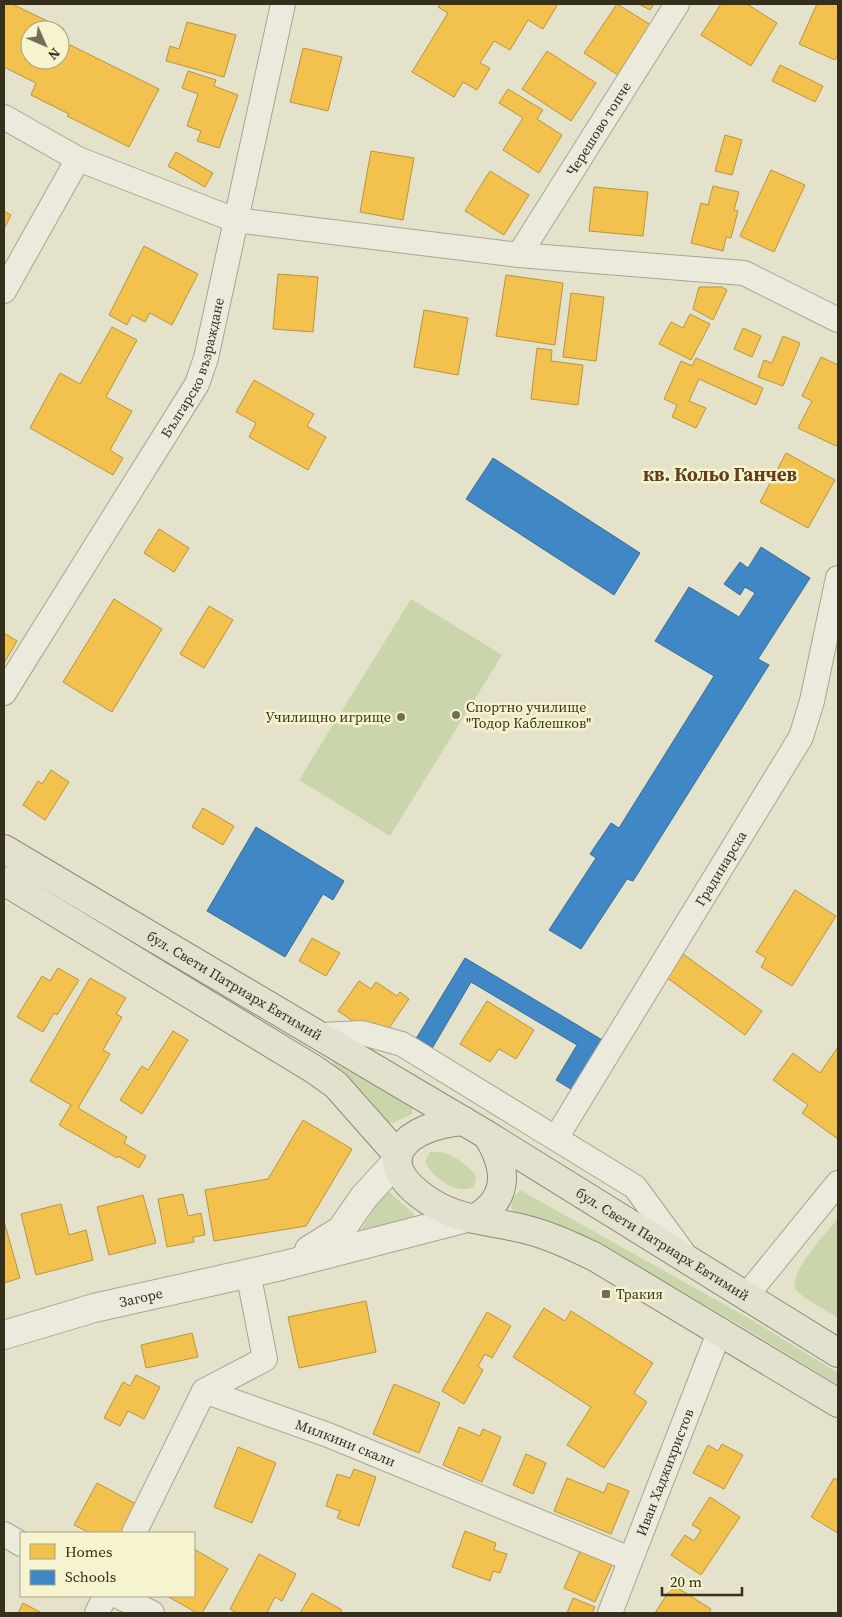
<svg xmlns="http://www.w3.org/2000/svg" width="842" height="1617" font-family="'Source Serif 4',serif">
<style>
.green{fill:#cbd5ac}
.homes{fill:#f2c14e;stroke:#b9953f}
.schools{fill:#3f88c5;stroke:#3c6d92}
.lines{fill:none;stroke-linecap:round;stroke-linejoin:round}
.minor-casing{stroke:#a8a593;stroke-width:26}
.tertiary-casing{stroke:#a8a593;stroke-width:30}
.primary-casing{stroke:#8d8a7a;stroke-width:30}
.minor{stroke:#ebeadc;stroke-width:24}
.tertiary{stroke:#ebeadc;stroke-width:28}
.primary{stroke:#e2e1cd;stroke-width:28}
.poi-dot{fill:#726e59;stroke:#f5f4ce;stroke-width:2}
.labels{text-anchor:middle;stroke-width:5;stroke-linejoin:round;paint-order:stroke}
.street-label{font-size:14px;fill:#352f1c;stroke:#f5f4ce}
.poi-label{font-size:14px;fill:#352f1c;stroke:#f5f4ce;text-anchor:start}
.district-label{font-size:19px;font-weight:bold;fill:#623c1b;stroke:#f5f4ce}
</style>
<rect width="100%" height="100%" fill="#e4e2ca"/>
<g class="green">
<path d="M411 599 502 655 390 836 299 780Z"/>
<path d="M332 1059 412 1106V1114L393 1123 387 1122 366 1095 334 1065Z"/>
<path d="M430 1152C449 1150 464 1162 476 1176L474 1187C457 1196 432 1177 425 1162Z"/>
<path d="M520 1190 750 1319 838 1373V1385L740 1325 572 1229 514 1212 511 1208 513 1198Z"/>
<path d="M388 1191 413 1213 414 1218 362 1232 361 1230 383 1194Z"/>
<path d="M838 1218V1318C828 1311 803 1299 796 1290 786 1275 829 1230 838 1218Z"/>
</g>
<g class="homes">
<path d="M4 4H12L64 29 60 37V30H30V60H60V40L159 89 129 147 67 116 69 114 31 95 36 83 4 67Z"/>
<path d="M441 4H558L543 29 528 20 510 50 494 41 480 63 490 68 477 90 463 82 454 97 412 72 448 13 438 7Z"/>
<path d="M617 4 651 25 618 75 584 53Z"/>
<path d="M639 4H654L650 10Z"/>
<path d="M721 4H747L777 23 751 66 701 35Z"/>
<path d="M817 4H838V54L835 60 799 44Z"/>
<path d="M187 22 236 35 224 77 166 61 170 46 179 49Z"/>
<path d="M303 48 342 57 328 111 290 102Z"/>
<path d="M547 51 596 83 571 121 522 89Z"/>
<path d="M780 65 823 86 815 102 772 81Z"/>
<path d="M188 71 216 80 214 86 238 95 219 148 197 141 201 131 187 126 198 94 182 88Z"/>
<path d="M508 89 543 110 537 119 562 135 539 173 503 150 523 118 499 103Z"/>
<path d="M725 135 742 140 732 175 715 171Z"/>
<path d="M371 151 414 158 403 220 360 212Z"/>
<path d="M176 152 213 173 205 187 168 166Z"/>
<path d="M771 170 805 185 774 252 740 236Z"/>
<path d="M490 171 529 195 504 235 465 211Z"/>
<path d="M713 186 739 192 734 210 738 211 731 238 726 237 723 251 691 243 701 203 708 205Z"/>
<path d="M594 187 648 192 643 236 589 231Z"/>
<path d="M4 211 11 215 4 229Z"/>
<path d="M144 246 198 274 172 325 150 313 145 322 132 315 127 325 109 315Z"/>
<path d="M278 274 318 277 313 332 273 329Z"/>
<path d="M506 275 563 283 555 345 496 336Z"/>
<path d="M699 287H722L727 290 713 320 693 309Z"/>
<path d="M571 293 604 297 596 361 563 357Z"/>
<path d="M424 310 468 318 458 375 414 367Z"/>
<path d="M690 314 710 324 691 360 659 344 671 322 683 328Z"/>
<path d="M112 327 137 340 106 397 132 411 110 450 123 458 113 475 30 428 60 373 80 384Z"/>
<path d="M743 328 761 336 752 357 734 349Z"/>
<path d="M783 336 800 343 783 386 758 377 764 360 772 363Z"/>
<path d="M537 348 552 350 551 361 583 365 578 405 531 399Z"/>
<path d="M821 357 838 365V443L836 446 798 428 812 401 802 396Z"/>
<path d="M696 358 763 388 756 405 699 379 689 401 706 408 696 428 672 417 677 405 664 399 681 361 692 366Z"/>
<path d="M254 380 314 414 307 426 326 437 308 470 249 437 256 423 236 412Z"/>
<path d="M786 453 835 480 808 528 760 502Z"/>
<path d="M159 529 189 548 174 572 144 553Z"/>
<path d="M114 599 162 629 112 712 63 682Z"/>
<path d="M209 606 233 620 204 668 180 654Z"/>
<path d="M4 633 17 641 4 663Z"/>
<path d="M51 770 69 782 45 820 23 805 38 781 42 784Z"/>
<path d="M203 808 234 826 223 845 192 827Z"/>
<path d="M795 890 836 916 792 986 761 967 766 958 756 952Z"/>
<path d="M312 938 340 953 326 976 299 961Z"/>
<path d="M683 954 762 1011 745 1035 666 977Z"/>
<path d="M58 968 79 980 57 1015 54 1013 43 1032 17 1017 42 976 50 981Z"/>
<path d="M90 978 126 998 116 1014 122 1017 103 1050 110 1054 78 1108 127 1137 124 1143 146 1156 139 1168 118 1156 117 1158 59 1125 71 1105 30 1081Z"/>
<path d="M359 981 371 989 376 982 397 996 400 992 409 999 387 1031 375 1023 369 1032 338 1011Z"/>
<path d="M487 1001 534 1030 516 1059 499 1049 490 1062 460 1044Z"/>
<path d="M173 1031 188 1040 142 1114 120 1100 142 1066 148 1070Z"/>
<path d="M838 1047V1139L802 1113 808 1105 773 1080 793 1053 820 1073Z"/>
<path d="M303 1120 352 1149 306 1226 214 1241 205 1190 268 1179Z"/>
<path d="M183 1194 188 1216 201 1213 205 1235 193 1237 194 1242 167 1247 158 1199Z"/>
<path d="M143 1195 156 1243 109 1255 97 1207Z"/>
<path d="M61 1204 69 1235 86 1230 93 1260 36 1275 21 1214Z"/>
<path d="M4 1221 20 1278 4 1283Z"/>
<path d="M366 1301 376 1352 299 1368 288 1317Z"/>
<path d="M544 1308 565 1321 571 1311 653 1363 634 1393 647 1402 604 1468 567 1445 591 1407 513 1357Z"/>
<path d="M487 1312 511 1326 492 1358 485 1354 478 1366 483 1370 464 1404 442 1391Z"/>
<path d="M192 1333 198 1357 146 1368 141 1345Z"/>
<path d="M136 1375 160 1387 144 1419 128 1411 120 1426 104 1418 123 1382 130 1386Z"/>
<path d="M394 1384 440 1403 419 1453 373 1434Z"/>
<path d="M459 1427 480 1436 483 1429 501 1437 482 1482 443 1465Z"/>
<path d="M722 1444 743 1455 724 1489 693 1473 708 1445 718 1451Z"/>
<path d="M238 1447 276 1463 252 1523 214 1507Z"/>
<path d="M526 1454 546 1463 533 1494 513 1485Z"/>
<path d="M354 1469 376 1477 359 1526 337 1518 340 1511 326 1506 337 1474 350 1478Z"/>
<path d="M567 1478 604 1493 608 1483 629 1491 611 1534 554 1511Z"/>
<path d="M834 1478 838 1481V1533L811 1517Z"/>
<path d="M97 1483 138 1505 122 1533H90L74 1525Z"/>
<path d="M710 1497 740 1517 701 1575 671 1555 685 1535 694 1541 701 1530 692 1525Z"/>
<path d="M465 1531 496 1543 494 1550 507 1554 500 1573 493 1571 490 1581 452 1567Z"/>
<path d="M194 1549 228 1569 202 1613H197L167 1596H194Z"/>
<path d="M581 1549 613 1563 595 1602 564 1588Z"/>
<path d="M259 1554 296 1574 282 1601 275 1597 267 1613H237L230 1609Z"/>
<path d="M673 1585 711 1609 709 1613H655Z"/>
<path d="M312 1593 342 1610 340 1613H300Z"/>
<path d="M573 1598 595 1607 592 1613H567Z"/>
<path d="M23 1603 42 1613H18Z"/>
</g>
<g class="schools">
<path d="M493 458 640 553 614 595 466 499Z"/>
<path d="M761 547 810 578 758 659 769 665 633 881 627 879 581 949 549 930 596 858 590 854 611 823 619 828 714 676 655 641 689 587 739 617 755 593 745 587 740 595 724 584 740 562 748 568Z"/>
<path d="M256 827 344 881 333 900 323 894 285 957 207 911Z"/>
<path d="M465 958 604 1041 574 1091 556 1080 577 1045 471 982 430 1052 414 1042Z"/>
</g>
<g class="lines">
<defs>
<g id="minor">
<path d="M4 117 78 159 235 220 519 255 744 273 838 320"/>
<path id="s1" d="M519 255 677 4"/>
<path d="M4 291 78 159"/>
<path id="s2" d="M4 693 197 384 206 358 283 4"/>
<path d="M321 1035 362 1033 402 1044 635 1187 687 1258"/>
<path id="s3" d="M556 1138 801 737 812 701 838 578"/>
<path d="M746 1296 838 1183"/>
<path d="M204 1391 265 1359 248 1272"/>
<path id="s4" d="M134 1533 204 1391 328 1435 630 1559"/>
<path d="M4 1534 21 1544"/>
<path d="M118 1596 152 1613"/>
<path d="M97 1613 105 1596"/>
<path id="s5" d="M610 1613 720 1330"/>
</g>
<g id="tertiary">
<path d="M309 1250 341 1230 364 1197 396 1162"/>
<path id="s6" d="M4 1335 94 1308 281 1266 467 1218"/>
</g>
<g id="primary">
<path id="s7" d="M4 849 487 1135 838 1353"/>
<path d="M4 881 315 1070 336 1085 397 1154"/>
<path d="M464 1121C408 1125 366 1160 429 1201 458 1220 491 1221 524 1229 549 1235 572 1246 595 1257L838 1403"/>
<path d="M474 1219C511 1198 507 1167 487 1135"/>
</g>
</defs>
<use href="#minor" class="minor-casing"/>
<use href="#tertiary" class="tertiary-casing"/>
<use href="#primary" class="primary-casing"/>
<use href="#minor" class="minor"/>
<use href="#tertiary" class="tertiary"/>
<use href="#primary" class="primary"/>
</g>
<g class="poi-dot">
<circle cx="456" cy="715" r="5"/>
<circle cx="401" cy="717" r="5"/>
<rect x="601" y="1289" width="10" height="10" rx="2.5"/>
</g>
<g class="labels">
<g class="street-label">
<text dy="5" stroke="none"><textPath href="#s1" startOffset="149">Черешово топче</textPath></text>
<text dy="5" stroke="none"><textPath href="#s2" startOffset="378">Българско възраждане</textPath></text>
<text dy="5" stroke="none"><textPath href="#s3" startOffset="316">Градинарска</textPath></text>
<text dy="5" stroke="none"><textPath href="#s7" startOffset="268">бул. Свети Патриарх Евтимий</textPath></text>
<text dy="5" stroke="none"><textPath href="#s7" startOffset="768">бул. Свети Патриарх Евтимий</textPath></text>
<text dy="5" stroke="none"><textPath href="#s6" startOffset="142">Загоре</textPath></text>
<text dy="5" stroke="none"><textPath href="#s4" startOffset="309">Милкини скали</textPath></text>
<text dy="5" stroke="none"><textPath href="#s5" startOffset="151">Иван Хаджихристов</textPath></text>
</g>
<g class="poi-label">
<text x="466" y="712">Спортно училище<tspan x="466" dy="16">"Тодор Каблешков"</tspan></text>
<text x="391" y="722" text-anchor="end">Училищно игрище</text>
<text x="616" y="1299">Тракия</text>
</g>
<g class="district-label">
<text x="720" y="481">кв. Кольо Ганчев</text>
</g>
</g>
<rect width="842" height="1617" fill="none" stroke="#352f1c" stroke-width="10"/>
<rect x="20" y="1532" width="175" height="65" fill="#f5f4ce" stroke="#a8a587"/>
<rect x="30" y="1544" width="25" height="15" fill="#f2c14e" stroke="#a8a587"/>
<text x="65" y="1557" font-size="15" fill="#352f1c">Homes</text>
<rect x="30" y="1570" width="25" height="15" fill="#3f88c5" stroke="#a8a587"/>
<text x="65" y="1582" font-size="15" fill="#352f1c">Schools</text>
<g transform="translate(45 45) rotate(135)"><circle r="24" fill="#f5f4ce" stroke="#a8a587"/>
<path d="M0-4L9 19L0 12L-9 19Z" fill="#726e59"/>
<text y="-8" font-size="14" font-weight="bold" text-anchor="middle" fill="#352f1c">N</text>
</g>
<path d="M662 1587v8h80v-8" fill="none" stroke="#352f1c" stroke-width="2.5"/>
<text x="670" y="1587" font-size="15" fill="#352f1c" stroke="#f5f4ce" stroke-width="4" paint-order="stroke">20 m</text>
</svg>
